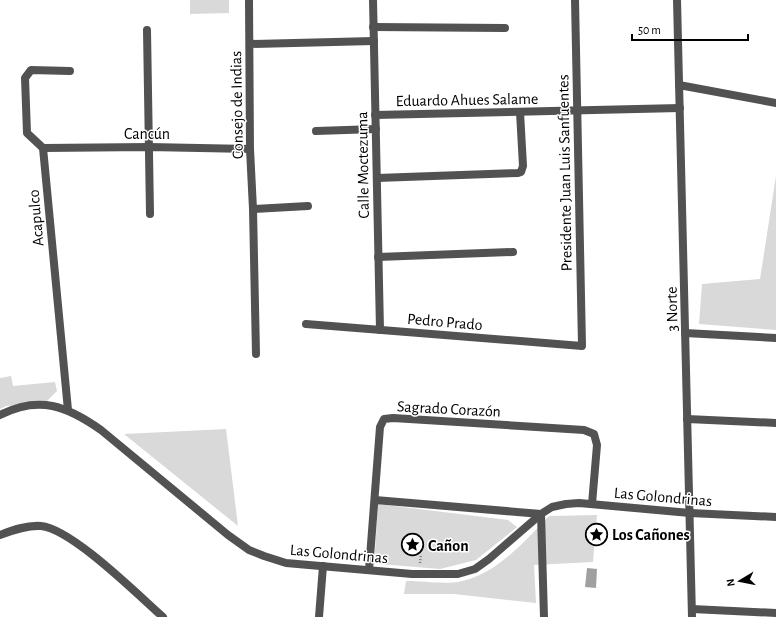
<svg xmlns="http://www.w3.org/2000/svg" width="776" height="617" font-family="'Alegreya Sans',sans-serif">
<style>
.green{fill:#d9d9d9}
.water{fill:#a0a0a0}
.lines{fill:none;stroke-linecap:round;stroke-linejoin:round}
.path{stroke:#747474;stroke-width:2.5;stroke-dasharray:1 2;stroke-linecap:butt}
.minor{stroke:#525252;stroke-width:8}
.tertiary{stroke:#525252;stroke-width:8}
.labels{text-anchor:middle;stroke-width:3;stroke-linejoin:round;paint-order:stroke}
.street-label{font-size:16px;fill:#000;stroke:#fff}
.poi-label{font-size:16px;font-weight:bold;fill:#000;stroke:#fff;text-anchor:start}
</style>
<rect width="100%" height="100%" fill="#fff"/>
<g class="green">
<path d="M190 0H229V13L190 14Z"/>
<path d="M776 176V330L699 324 702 284 760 279Z"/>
<path d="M11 376 13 386 55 382 57 391 46 402 6 406 0 409V378Z"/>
<path d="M226 429 238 526 124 434Z"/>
<path d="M378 504 508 520 517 527 476 560 440 569 379 564 375 552Z"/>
<path d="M597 515 593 562 534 565 536 603 454 594H404L406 581C421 581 444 584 458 582 496 575 524 542 549 516Z"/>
</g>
<path class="water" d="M587 568 597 569 596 588 585 587Z"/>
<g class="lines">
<path class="path" d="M420 563 421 554"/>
<g class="minor">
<path d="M249 0 250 149 253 209 256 354"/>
<path d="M373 0 380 330"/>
<path d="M373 27 505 28"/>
<path d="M147 30 150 214"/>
<path d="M250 44 374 41"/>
<path d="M679 85 776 103"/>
<path d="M375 115 680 108"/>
<path d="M316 131 376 129"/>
<path d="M43 148 149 147 250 149"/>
<path d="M377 178 518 173 521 172 523 166 520 112"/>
<path d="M253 209 308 206"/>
<path d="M378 257 513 252"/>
<path d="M306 324 582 346 575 0"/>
<path d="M685 333 776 338"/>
<path d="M68 410 43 148 27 133 25 78 31 70 70 71"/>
<path d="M687 419 776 423"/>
<path d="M375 500 541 514 544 617"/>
<path d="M690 513 776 517"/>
<path d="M0 535C13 530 27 525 41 526 72 529 138 595 163 617"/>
<path d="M369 570 380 427 384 419 393 418 584 430 594 434 597 445 592 504"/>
<path d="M692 609 776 613"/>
<path d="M319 617 323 566"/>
</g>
<g class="tertiary">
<path d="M677 0 692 617"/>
<path d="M0 415C39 395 67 406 101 430L228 535 249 550 264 556 286 563 412 574H458L475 569 489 559 541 514 552 507 566 504 579 503 690 513"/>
</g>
</g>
<defs>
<symbol id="sight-ring" viewBox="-11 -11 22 22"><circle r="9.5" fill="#fff" stroke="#000" stroke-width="1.5"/><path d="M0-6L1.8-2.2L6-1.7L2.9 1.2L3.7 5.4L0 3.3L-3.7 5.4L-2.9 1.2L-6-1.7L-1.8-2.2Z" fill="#000"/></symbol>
</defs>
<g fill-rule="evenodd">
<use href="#sight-ring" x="584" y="522" width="25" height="25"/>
<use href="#sight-ring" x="400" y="532" width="25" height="25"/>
</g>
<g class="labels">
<g class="street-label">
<text transform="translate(467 99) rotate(-1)" y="6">Eduardo Ahues Salame</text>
<text transform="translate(236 105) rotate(-91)" y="6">Consejo de Indias</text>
<text x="147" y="139">Cancún</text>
<text transform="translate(362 165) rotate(-91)" y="6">Calle Moctezuma</text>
<text transform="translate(564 173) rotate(-91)" y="6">Presidente Juan Luis Sanfuentes</text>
<text transform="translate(35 218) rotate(-95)" y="6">Acapulco</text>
<text transform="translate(671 309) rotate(-91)" y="6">3 Norte</text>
<text transform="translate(445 321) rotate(5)" y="6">Pedro Prado</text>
<text transform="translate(449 408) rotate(3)" y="6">Sagrado Corazón</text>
<text transform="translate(663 496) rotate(5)" y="6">Las Golondrinas</text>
<text transform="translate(339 553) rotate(5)" y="6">Las Golondrinas</text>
</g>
<g class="poi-label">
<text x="612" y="540">Los Cañones</text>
<text x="428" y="551">Cañon</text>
</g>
</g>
<g transform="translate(740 581) rotate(260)" stroke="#ffffff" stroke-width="3" paint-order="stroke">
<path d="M0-3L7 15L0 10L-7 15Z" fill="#000000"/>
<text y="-6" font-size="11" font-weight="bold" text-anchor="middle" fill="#000000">N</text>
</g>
<path d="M632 34v6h116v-6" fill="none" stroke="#000000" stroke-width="2"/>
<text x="638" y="34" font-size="12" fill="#000000" stroke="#ffffff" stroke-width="3" paint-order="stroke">50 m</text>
</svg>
